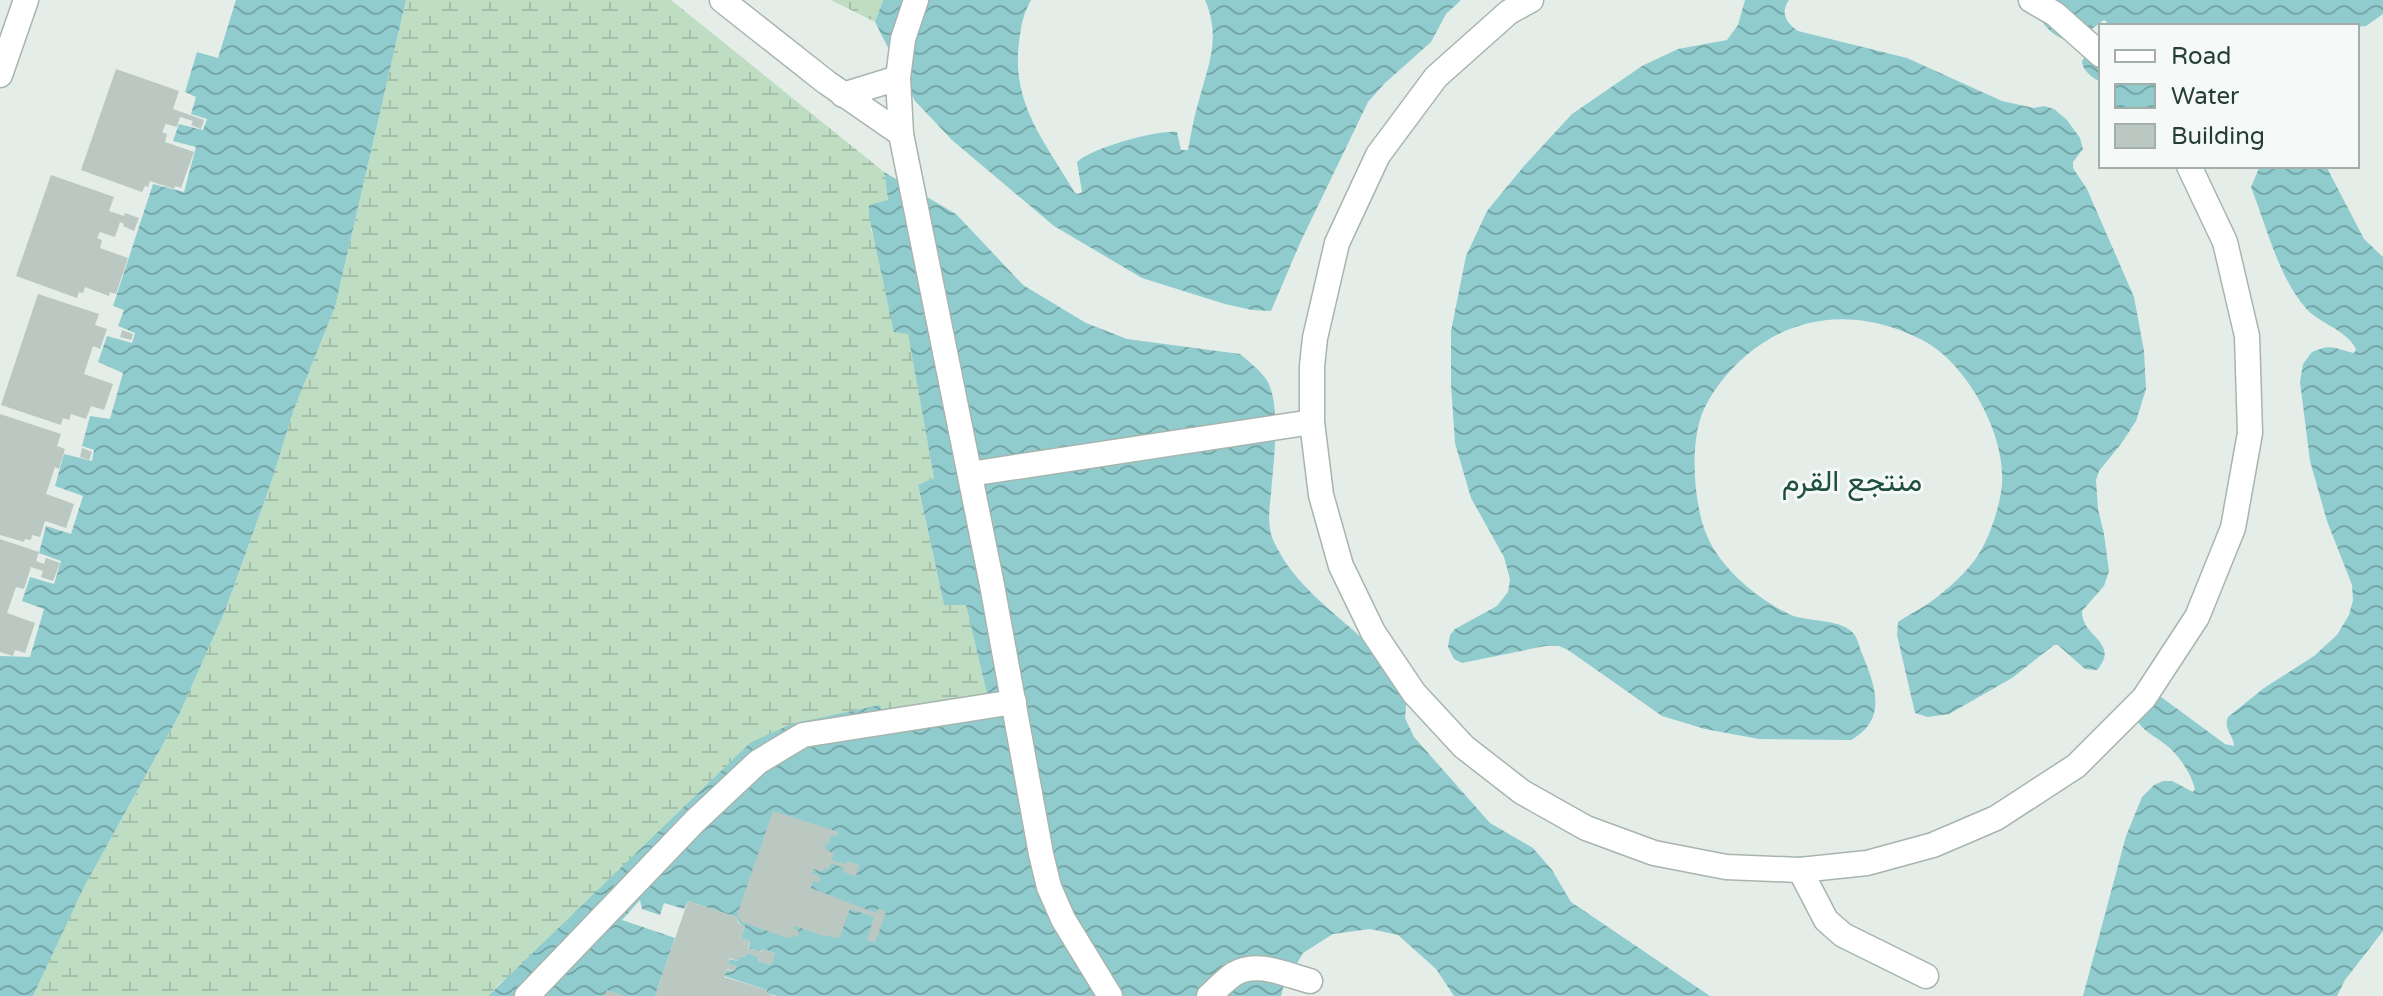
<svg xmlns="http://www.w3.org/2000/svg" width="2383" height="996" font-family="'Varela Round',Vazirmatn,sans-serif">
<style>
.wetland{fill:url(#wetland-marsh)}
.water{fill:url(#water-waves)}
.pier{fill:#e4ede8}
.building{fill:#bac8c1}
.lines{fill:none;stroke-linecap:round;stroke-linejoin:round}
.minor-casing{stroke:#a7b5ae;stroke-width:27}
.minor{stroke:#fff;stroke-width:24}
.labels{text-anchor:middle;stroke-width:6;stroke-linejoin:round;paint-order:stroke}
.neighbourhood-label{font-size:30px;fill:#214f3e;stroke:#f5f9f7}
</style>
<defs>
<pattern id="wetland-marsh" width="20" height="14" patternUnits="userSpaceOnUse" patternTransform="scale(2)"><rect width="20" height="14" fill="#bfddc3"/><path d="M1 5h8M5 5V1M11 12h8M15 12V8" fill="none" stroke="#a4bfa8"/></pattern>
<pattern id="water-waves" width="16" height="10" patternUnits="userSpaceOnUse" patternTransform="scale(2)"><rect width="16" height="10" fill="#90ccce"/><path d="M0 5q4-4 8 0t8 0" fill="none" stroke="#75a7a8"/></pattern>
</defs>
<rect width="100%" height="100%" fill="#e4ede8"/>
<g class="wetland">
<path d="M406 0H671L884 172 888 201 870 205 871 230 908 333 934 478 918 486 944 605H966L988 698 885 719 880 705 842 714 498 985 488 996H33L84 887 178 717 225 611 272 480 294 409 335 307Z"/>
<path d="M831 0H883L875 22Z"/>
</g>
<g class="water">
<path d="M236 0H406L335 307 294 409 272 480 225 611 178 717 84 887 33 996H0V656L30 657 44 609 22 601 30 577 54 584 61 561 39 553 46 526 71 534 83 496 55 486 64 454 92 461 94 450 82 446 90 416 110 419 123 373 98 362 107 336 132 343 135 333 118 326 124 310 113 306 153 184 184 192 196 147 173 141 179 124 203 130 207 119 191 114 196 97 185 92 197 52 218 58Z"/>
<path d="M883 0H1031C1023 14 1021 26 1019 42 1011 104 1045 142 1075 193L1078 194 1082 192 1077 162C1092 148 1156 130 1177 132L1181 150H1188C1191 133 1194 117 1199 100 1209 63 1221 37 1205 0H1461L1446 14 1431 42 1385 83 1368 102 1300 243 1271 311 1252 310 1225 304 1142 278 1054 226 952 140 915 101 875 22Z"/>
<path d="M1745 0H1789C1780 13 1786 23 1798 31L1907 58 2002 101 2034 108 2044 106 2054 109 2067 120 2080 138 2083 149 2073 162V168L2087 189 2134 297 2144 351 2146 389 2136 421 2121 444 2099 471 2096 480 2098 509 2104 534 2109 571 2104 586 2082 611C2081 637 2121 642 2097 670L2085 669 2058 645H2054L2012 678 1949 714 1928 717 1915 713 1897 635 1898 622C1908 615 1919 610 1929 603 1947 590 1968 572 1980 552 1990 536 2001 503 2002 484 2005 439 1976 384 1944 355 1931 343 1913 335 1897 329 1828 305 1765 326 1720 383 1713 392 1703 408 1700 420 1690 452 1694 514 1711 544 1727 574 1761 601 1791 615 1808 622 1843 619 1854 634 1858 639 1860 650 1863 656 1876 688 1887 720 1851 740L1759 739 1705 729 1662 716 1568 650 1559 646H1545L1462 663 1454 659 1448 647 1450 635 1455 629 1497 606 1508 592 1510 579 1504 557 1471 498 1455 443 1451 385V331L1466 256 1487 211 1524 166 1572 114 1642 66 1678 49 1727 40 1738 25Z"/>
<path d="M2032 0H2383V14L2366 26 2357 27 2105 26 2107 22 2104 20 2073 43C2048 35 2041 23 2032 0Z"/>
<path d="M2101 33V82C2093 79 2082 70 2082 61Z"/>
<path d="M2260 166H2326L2364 239 2383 257V931L2345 980 2337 996H2083L2126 836 2142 797 2154 785 2163 781H2172L2193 792 2195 789C2191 773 2178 754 2166 745 2150 732 2142 732 2133 713L2157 694 2225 744 2234 746C2234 735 2223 730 2228 717L2264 688 2314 656 2337 635 2349 615 2353 600 2352 585 2327 521 2310 461 2300 382 2303 364 2312 352C2334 343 2334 349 2354 353L2356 349C2345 328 2318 324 2304 306 2278 275 2266 225 2251 187Z"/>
<path d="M884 172 956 214 1023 285 1086 323 1127 339 1240 354C1249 362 1260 370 1266 379 1282 402 1273 466 1271 494 1269 510 1267 527 1274 542 1294 585 1332 610 1365 641 1381 656 1393 676 1407 694L1405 718 1414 737 1490 823 1533 848 1552 870 1571 902 1710 996H1454L1436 969 1398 935 1370 929 1333 934 1303 953 1283 988 1281 996H488L750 743 791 724 880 705 885 719 988 698 966 605H944L918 485 934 478 908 334 894 332 869 216V205L888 200Z"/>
</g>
<path class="pier" d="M640 900 642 909 660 915 664 903 684 909 688 901 736 917 740 924 745 926 741 938 750 941 749 948 760 952 762 949 775 953 771 965 758 961 759 957 747 953 746 956 739 957 738 961 729 959 728 964 736 966 734 971 727 970 724 976 767 990 766 993 777 996H655L675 938 622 920Z"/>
<g class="building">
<path d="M116 69 179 91 173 109 204 120 201 129 191 125 193 121 180 117 177 127 166 124 162 132 167 134 165 142 194 152 181 188 175 186 174 189 150 181 148 187 145 186 142 192 81 170Z"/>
<path d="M51 175 114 197 109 211 124 216 125 213 139 218 134 231 123 226 124 224 120 222 115 237 100 232 97 238 102 240 100 248 128 258 116 294 110 292 109 296 85 287 83 293 79 292 77 298 16 276Z"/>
<path d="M38 294 99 314 95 325 107 329 100 349 93 346 84 374 113 384 104 410 91 406 86 419 71 414 69 420 63 418 61 425 1 405Z"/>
<path d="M122 330 133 334 131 340 120 337Z"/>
<path d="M0 414 61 434 57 446 65 449 59 469 55 467 46 494 74 504 66 528 45 521 40 537 32 535 31 540 25 539 24 542 0 535Z"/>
<path d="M82 448 92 452 89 460 80 457Z"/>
<path d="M0 539 39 552 36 561 44 564 46 558 60 563 53 581 41 577 43 571 31 567 24 589 16 587 7 613 35 623 25 653 15 650 13 656 0 652Z"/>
<path d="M773 811 839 832 837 836 831 835 829 843 825 844 826 850 834 853 832 860 845 864 847 861 859 865 856 876 843 872 844 868 831 863 829 869 824 868 822 872 814 869 812 874 820 876 819 883 813 881 811 888 876 913 879 908 886 912 875 943 867 940 874 917 850 909 839 939 827 935 826 937 795 926 794 929 799 931 798 936 787 938 742 922 737 915Z"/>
<path d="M688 901 736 917 739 924 745 926 741 938 750 941 748 948 761 952 762 949 775 953 771 965 758 961 759 957 747 953 746 956 739 957 738 961 729 958 728 964 736 966 734 971 727 969 724 977 767 990 766 993 774 996H655Z"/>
<path d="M607 990 624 996H604Z"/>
</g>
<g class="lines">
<defs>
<g id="minor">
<path d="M722 0 826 82 901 134"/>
<path d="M916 0 903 39 898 78 901 134 992 585 1041 854 1049 887 1063 919 1110 996"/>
<path d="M1531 0 1509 12 1436 77 1378 155 1337 243 1315 338 1312 366V422L1321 495 1341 566 1373 632 1414 693 1464 747 1522 792 1586 828 1654 853 1726 867 1800 870 1867 863 1933 845 1996 818 2076 766 2144 698 2197 617 2233 528 2250 433 2247 336 2225 242 2189 166"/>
<path d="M2031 0 2055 14 2101 55"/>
<path d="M0 75 26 0"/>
<path d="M843 95 898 78"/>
<path d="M970 474 1312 422"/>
<path d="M1800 870 1826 920 1843 935 1926 976"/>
<path d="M527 996 695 821 758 762 803 735 1014 702"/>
<path d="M1209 996C1217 989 1225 980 1234 974 1257 960 1287 975 1310 981"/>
</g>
</defs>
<use href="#minor" class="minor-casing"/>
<use href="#minor" class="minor"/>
</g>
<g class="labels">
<g class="neighbourhood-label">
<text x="1852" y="491">منتجع القرم</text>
</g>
</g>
<rect x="2099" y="24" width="260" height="144" fill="#f5f9f7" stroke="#a2aea9" stroke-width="2"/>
<rect x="2115" y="50" width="40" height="12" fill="#ffffff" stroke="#a2aea9" stroke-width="2"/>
<text x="2171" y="64" font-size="24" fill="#253e34">Road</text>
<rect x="2115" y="84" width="40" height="24" fill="url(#water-waves)" stroke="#a2aea9" stroke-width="2"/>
<text x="2171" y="104" font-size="24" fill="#253e34">Water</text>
<rect x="2115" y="124" width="40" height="24" fill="#bac8c1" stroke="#a2aea9" stroke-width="2"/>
<text x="2171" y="144" font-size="24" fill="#253e34">Building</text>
</svg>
